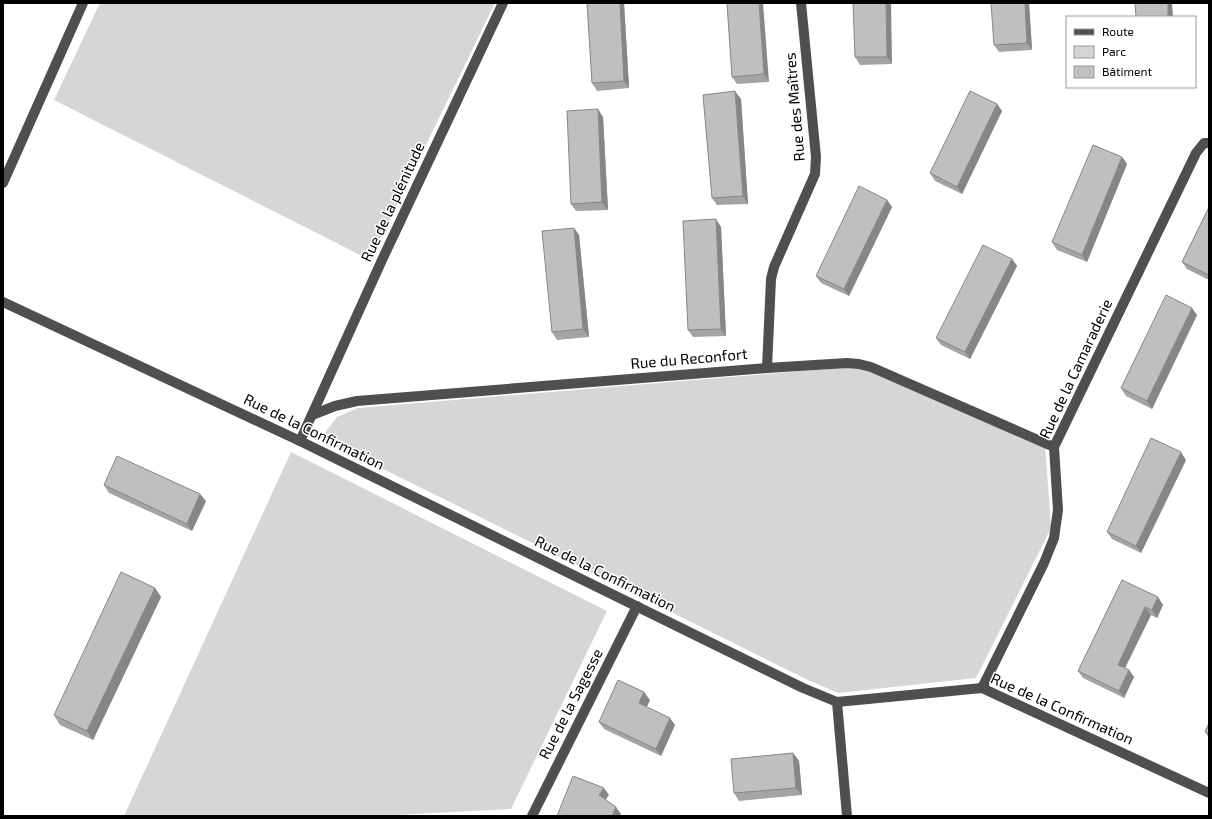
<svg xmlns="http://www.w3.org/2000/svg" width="1212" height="819" font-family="'Exo 2',sans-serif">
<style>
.green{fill:#d6d6d6}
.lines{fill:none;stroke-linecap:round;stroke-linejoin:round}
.minor{stroke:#4f4f4f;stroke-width:10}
.wall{fill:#a4a4a4}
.shaded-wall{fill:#868686}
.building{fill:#bfbfbf;stroke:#868686}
.labels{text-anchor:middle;stroke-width:3;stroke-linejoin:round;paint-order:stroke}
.street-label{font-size:15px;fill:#000;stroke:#fff}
</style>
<rect width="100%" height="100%" fill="#fff"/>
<g class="green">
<path d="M100 3H495L370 260 54 100Z"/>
<path d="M863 366 1045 444 1051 528 976 678 838 693 808 680 321 438 337 417 358 408Z"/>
<path d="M291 452 607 611 511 809 377 816H124Z"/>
</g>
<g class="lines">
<g class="minor">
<path d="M3 183 83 3"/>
<path d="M3 302 300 441 803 688 837 702 982 688 1209 793"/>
<path d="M767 368 771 279 774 267 815 174 816 157 801 3"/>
<path d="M312 415 335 406 357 401 767 368 847 363 859 364 871 367 1054 447"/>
<path d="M300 441 382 260 503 3"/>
<path d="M982 688 1044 563 1054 538 1058 510 1054 447 1196 153 1204 143H1209"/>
<path d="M837 702 847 816"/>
<path d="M532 816 637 606"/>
</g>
</g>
<g class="wall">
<path d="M587 3H624L629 88 597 91 592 83Z"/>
<path d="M727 3 769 82 737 84 732 77Z"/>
<path d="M853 3 892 64 860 65 855 57Z"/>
<path d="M1029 3 1032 50 999 52 994 45Z"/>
<path d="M741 99 748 204 717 205 712 198Z"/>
<path d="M997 104 1002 111 962 194 935 181 930 173Z"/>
<path d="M603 117 608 210 576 211 571 204Z"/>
<path d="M1122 157 1127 164 1087 262 1057 250 1052 242Z"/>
<path d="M887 200 892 207 849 296 821 283 816 276Z"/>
<path d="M1209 207V280L1187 269 1182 262Z"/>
<path d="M721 227 726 336 693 337 688 330Z"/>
<path d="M574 228 579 235 589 337 557 340 552 332Z"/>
<path d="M1012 259 1017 266 970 359 941 345 936 338Z"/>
<path d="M1197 315 1152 409 1126 396 1121 388Z"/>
<path d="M1186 460 1141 553 1112 539 1107 532Z"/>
<path d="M104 485 206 501 192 531 109 493Z"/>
<path d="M1122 580 1163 605 1157 618 1151 615 1125 668 1129 670 1134 677 1124 698 1083 678 1078 671Z"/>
<path d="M155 588 161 597 93 740 60 725 54 715Z"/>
<path d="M650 700 646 707 675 725 661 756 604 729 599 722Z"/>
<path d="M1209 723V738L1205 732Z"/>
<path d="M793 753 799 761 802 795 739 801 734 793Z"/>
</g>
<g class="shaded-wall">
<path d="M620 3H624L629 88 624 81Z"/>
<path d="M759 3H763L769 82 764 74Z"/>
<path d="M886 3H891L892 64 887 57Z"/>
<path d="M1025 3H1029L1032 50 1027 43Z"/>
<path d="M1168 3H1172L1173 17H1168Z"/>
<path d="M735 91 741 99 748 204 743 196Z"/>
<path d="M997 104 1002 111 962 194 957 187Z"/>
<path d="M598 109 603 117 608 210 602 202Z"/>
<path d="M1122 157 1127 164 1087 262 1082 255Z"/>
<path d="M887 200 892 207 849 296 844 289Z"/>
<path d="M716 219 721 227 726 336 721 329Z"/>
<path d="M574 228 579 235 589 337 583 329Z"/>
<path d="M1012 259 1017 266 970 359 965 352Z"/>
<path d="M1192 308 1197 315 1152 409 1147 401Z"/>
<path d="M1181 452 1186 460 1141 553 1136 546Z"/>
<path d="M200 494 206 501 192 531 187 524Z"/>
<path d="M155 588 161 597 93 740 87 731Z"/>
<path d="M1158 597 1163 605 1157 618 1152 610Z"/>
<path d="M1145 607 1151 615 1123 672 1118 665Z"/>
<path d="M1129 670 1134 677 1124 698 1119 691Z"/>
<path d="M644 692 650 700 645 711 639 703Z"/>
<path d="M670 718 675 725 661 756 656 749Z"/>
<path d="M793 753 799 761 802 795 796 788Z"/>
<path d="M604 788 609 795 604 802 599 795Z"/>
<path d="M616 807 621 814 620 816H612Z"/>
</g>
<g class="building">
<path d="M587 3H620L624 81 592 83Z"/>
<path d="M727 3H759L764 74 732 77Z"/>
<path d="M853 3H886L887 57H855Z"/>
<path d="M991 3H1025L1027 43 994 45Z"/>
<path d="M1135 3H1168V17H1136Z"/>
<path d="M735 91 743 196 712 198 703 95Z"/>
<path d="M970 91 997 104 957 187 930 173Z"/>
<path d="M598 109 602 202 571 204 567 111Z"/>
<path d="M1093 145 1122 157 1082 255 1052 242Z"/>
<path d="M859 186 887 200 844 289 816 276Z"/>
<path d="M1209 207V275L1182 262Z"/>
<path d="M716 219 721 329 688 330 683 221Z"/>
<path d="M574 228 583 329 552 332 542 231Z"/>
<path d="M983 245 1012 259 965 352 936 338Z"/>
<path d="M1166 295 1192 308 1147 401 1121 388Z"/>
<path d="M1151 438 1181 452 1136 546 1107 532Z"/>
<path d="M117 456 200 494 187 524 104 485Z"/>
<path d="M121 572 155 588 87 731 54 715Z"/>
<path d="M1122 580 1158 597 1152 610 1145 607 1118 665 1129 670 1119 691 1078 671Z"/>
<path d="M618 680 644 692 639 703 670 718 656 749 599 722Z"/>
<path d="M1209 723V734L1205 732Z"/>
<path d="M793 753 796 788 734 793 731 759Z"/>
<path d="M573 776 604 788 599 795 616 807 612 816H557Z"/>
</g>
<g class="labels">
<g class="street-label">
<text transform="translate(795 107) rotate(-95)" y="5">Rue des Maîtres</text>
<text transform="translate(393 202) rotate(-65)" y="5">Rue de la plénitude</text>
<text transform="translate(689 359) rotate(-5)" y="5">Rue du Reconfort</text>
<text transform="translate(1076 369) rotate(-65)" y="5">Rue de la Camaraderie</text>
<text transform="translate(314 432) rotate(26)" y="5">Rue de la Confirmation</text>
<text transform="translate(605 574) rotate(26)" y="5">Rue de la Confirmation</text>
<text transform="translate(571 704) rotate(-63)" y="5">Rue de la Sagesse</text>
<text transform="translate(1062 709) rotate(24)" y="5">Rue de la Confirmation</text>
</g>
</g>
<rect width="1212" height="819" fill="none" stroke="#000000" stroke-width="8"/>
<rect x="1066" y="16" width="130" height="72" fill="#ffffff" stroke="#999999"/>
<rect x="1074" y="29" width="20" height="6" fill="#4f4f4f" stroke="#999999"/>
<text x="1102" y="36" font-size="12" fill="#000000">Route</text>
<rect x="1074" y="46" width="20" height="12" fill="#d6d6d6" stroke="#999999"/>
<text x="1102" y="56" font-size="12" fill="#000000">Parc</text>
<rect x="1074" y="66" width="20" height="12" fill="#bfbfbf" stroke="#999999"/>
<text x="1102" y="76" font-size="12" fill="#000000">Bâtiment</text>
</svg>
